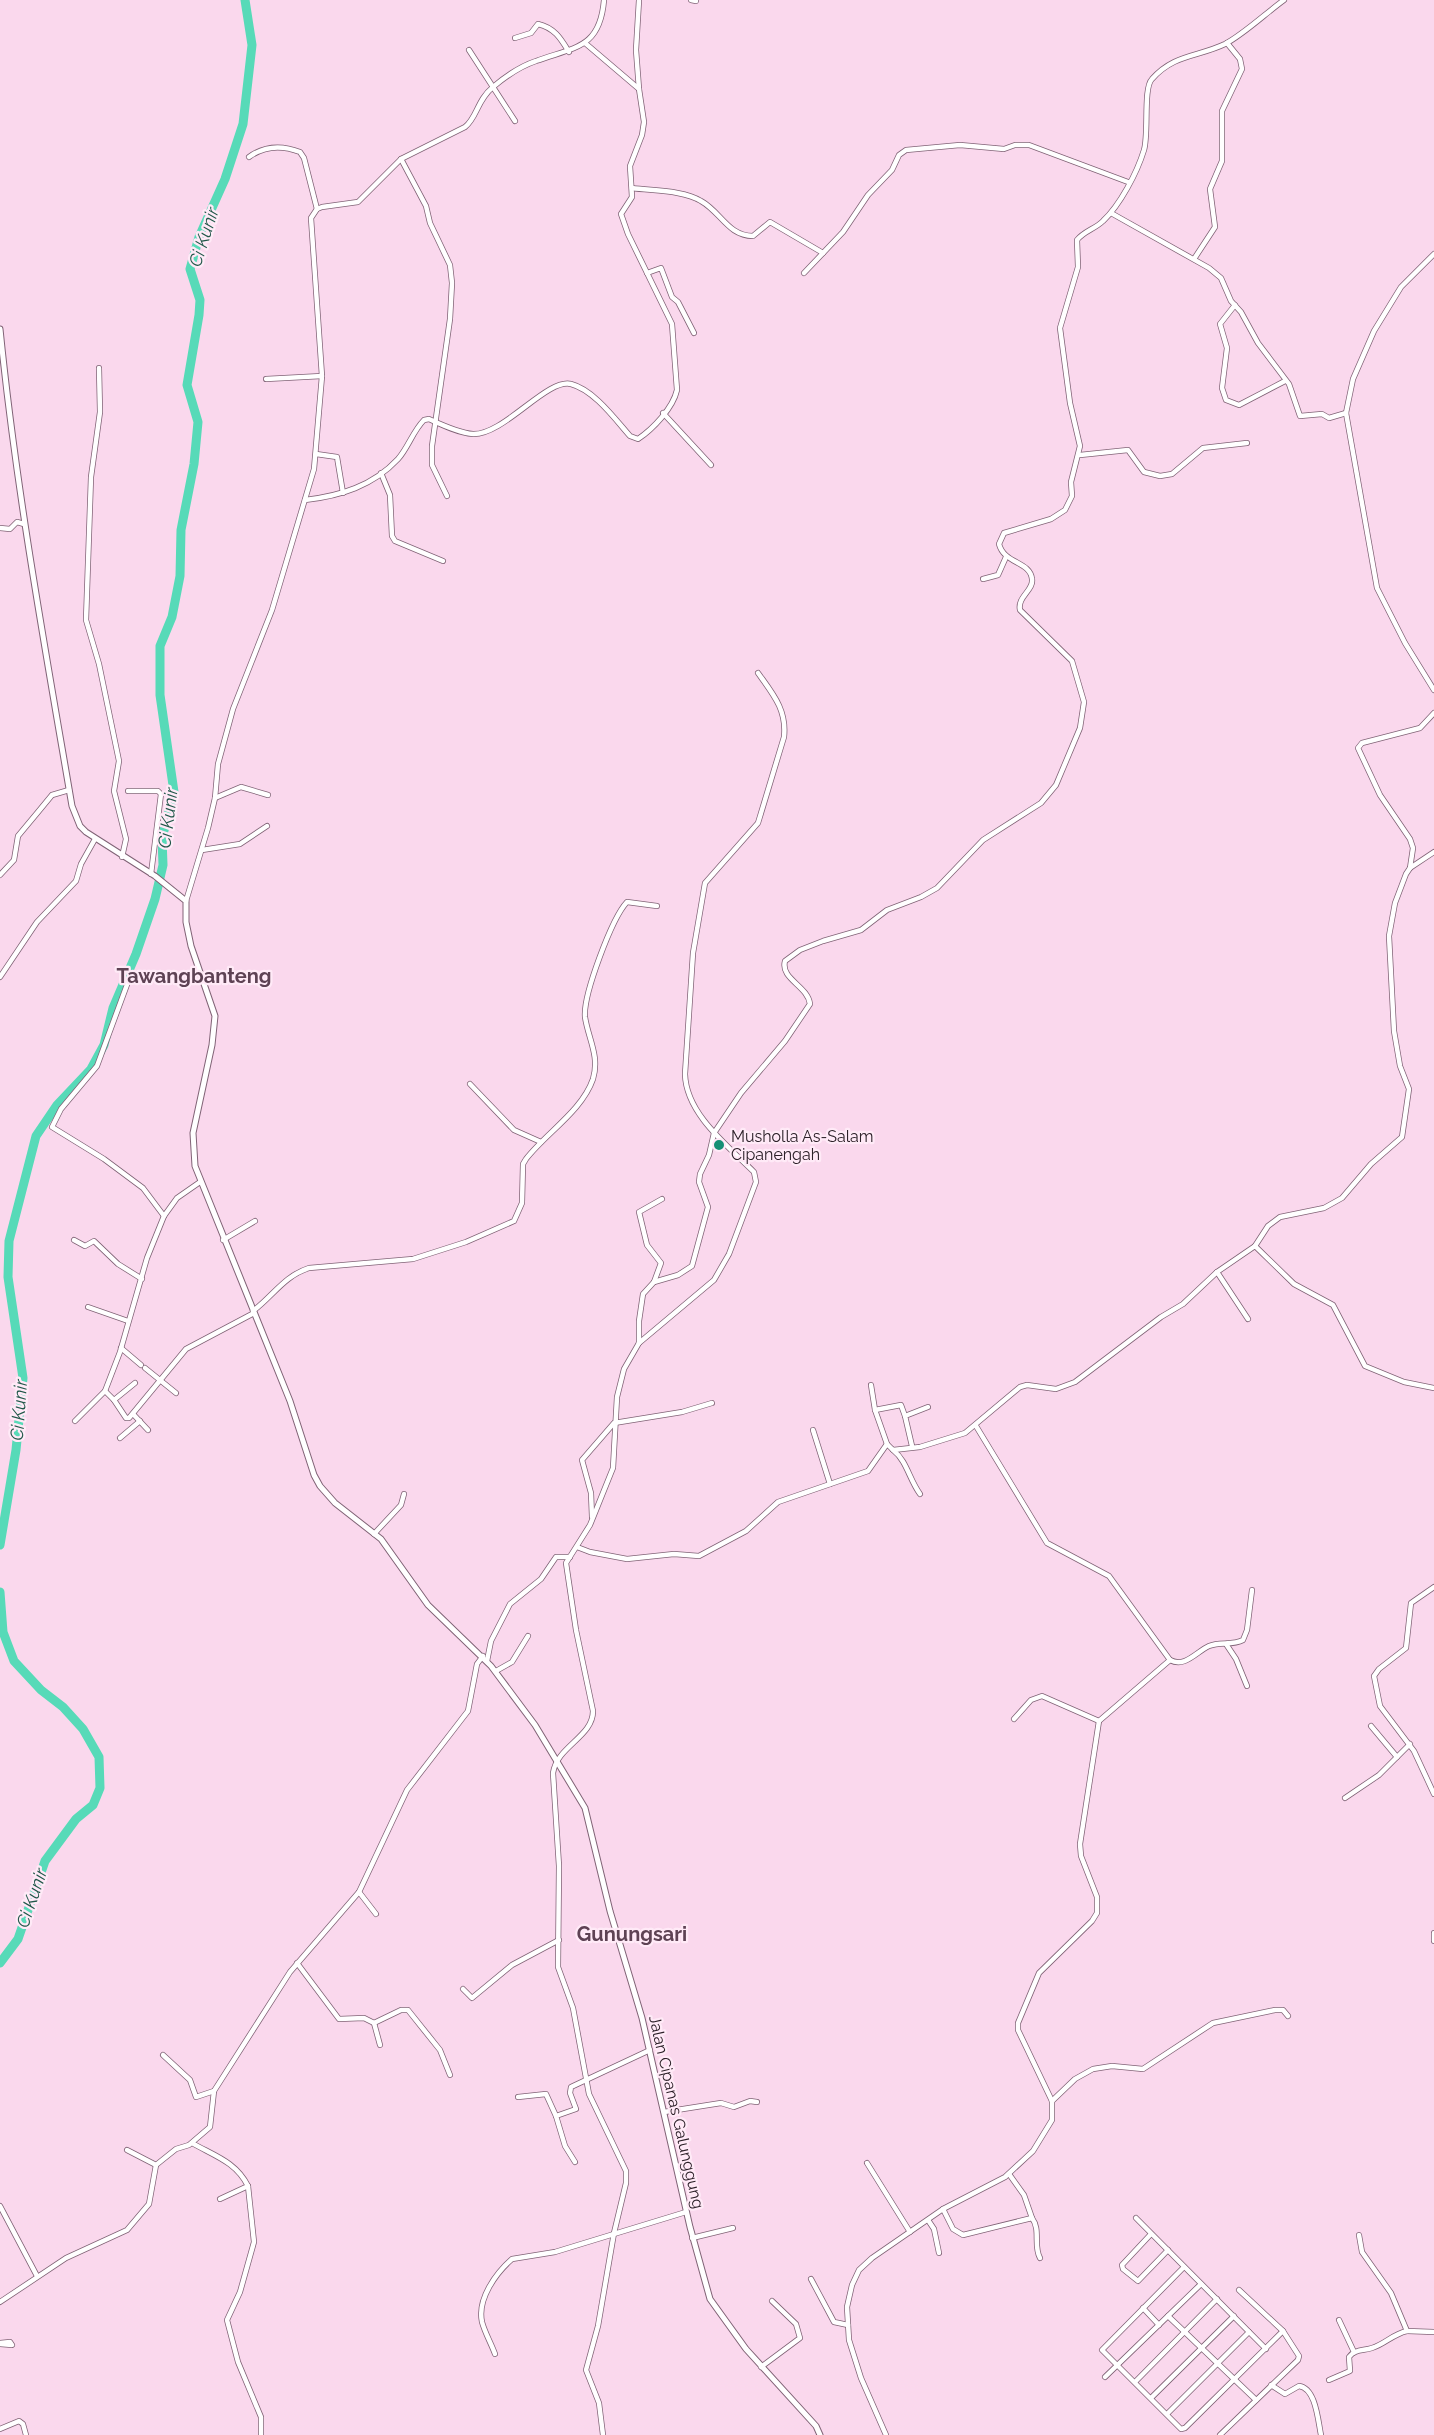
<svg xmlns="http://www.w3.org/2000/svg" width="1434" height="2435" font-family="Raleway,sans-serif">
<style>
.lines{fill:none;stroke-linecap:round;stroke-linejoin:round}
.river{stroke:#57dab8;stroke-width:9}
.minor-casing{stroke:#806376;stroke-width:6}
.tertiary-casing{stroke:#806376;stroke-width:7}
.minor{stroke:#fff;stroke-width:4.5}
.tertiary{stroke:#fff;stroke-width:5}
.poi-dot{fill:#169075;stroke:#ffeaf7;stroke-width:2}
.labels{text-anchor:middle;stroke-width:4.5;stroke-linejoin:round;paint-order:stroke}
.poi-label{font-size:16px;fill:#2c2028;stroke:#ffeaf7;text-anchor:start}
.street-label{font-size:16px;fill:#2c2028;stroke:#ffeaf7}
.water-label{font-size:18px;font-style:italic;fill:#215749;stroke:#ffeaf7}
.quarter-label{font-size:20px;font-weight:bold;fill:#5e4254;stroke:#ffeaf7}
</style>
<rect width="100%" height="100%" fill="#fad8ed"/>
<g class="lines">
<g class="river">
<path d="M0 1545 16 1450 23 1378 8 1277 9 1241 36 1136 57 1105 91 1069 104 1045 113 1008 136 954 155 899 163 865 162 838 174 792 160 695V646L172 617 180 576 181 530 194 464 198 422 187 385 199 315 200 300 190 269 199 237 225 179 243 124 252 45 245 0"/>
<path d="M0 1592 3 1632 14 1661 41 1690 63 1707 83 1729 99 1757 100 1788 93 1805 76 1819 45 1861 18 1939 0 1963"/>
</g>
<defs>
<g id="minor">
<path d="M639 0 636 50 639 89"/>
<path d="M691 0 696 1"/>
<path d="M515 38 531 33 538 24C555 28 561 39 569 52"/>
<path d="M469 50 515 121"/>
<path d="M249 157C264 146 282 145 300 152L304 158 317 209"/>
<path d="M401 159 426 206 430 223 450 265 452 283 450 319 432 446V465L447 496"/>
<path d="M632 188C653 191 683 190 701 201 721 212 728 236 753 236L770 222 823 253"/>
<path d="M1111 213 1209 268 1221 278 1231 301 1241 312 1258 343 1289 384 1300 416 1322 414 1329 418 1346 413"/>
<path d="M1434 254 1401 287 1374 331 1353 379 1346 413 1377 588 1405 643 1434 690"/>
<path d="M1194 259 1215 227 1210 189 1222 161V111L1242 69 1240 59 1227 43"/>
<path d="M647 273 661 268 672 297 678 302 694 333"/>
<path d="M804 273 843 232 868 195 892 170 899 155 906 150 960 145 1004 149 1015 145H1029L1128 182"/>
<path d="M1235 305 1220 324 1227 348 1222 388 1226 400 1239 405 1285 381"/>
<path d="M99 368 100 412 91 477 86 620 99 664 119 761 114 791 126 839 122 857"/>
<path d="M266 379 322 376"/>
<path d="M663 413 711 465"/>
<path d="M316 454 337 457 343 493"/>
<path d="M1080 455 1128 450 1144 472 1160 476 1172 474 1203 448 1247 443"/>
<path d="M381 473 390 495 392 536 395 541 443 561"/>
<path d="M305 500C340 496 373 486 398 459 408 448 413 431 424 420L429 419C442 425 459 433 473 434 504 435 547 378 571 384 594 390 615 419 630 436L638 439C653 429 673 408 677 390L672 324 628 234 621 214 632 197 630 166 642 135 644 122 639 89 585 43"/>
<path d="M0 528 10 529 17 522 24 524"/>
<path d="M983 579 998 575 1006 557"/>
<path d="M128 791H158L161 794 151 874"/>
<path d="M215 798 241 787 268 795"/>
<path d="M202 850 240 844 267 826"/>
<path d="M1410 868 1413 848 1410 839 1380 795 1358 748 1362 743 1420 728 1434 713"/>
<path d="M0 875 14 860 18 836 38 812 52 795 69 790"/>
<path d="M186 901 208 828 215 798 218 764 233 709 272 610 314 469 322 376 311 218 317 209 322 207 358 202 401 159 465 127C477 118 477 100 493 87 506 76 521 66 536 61 574 47 600 49 604 0"/>
<path d="M0 977 37 922 76 881 81 864 95 839"/>
<path d="M128 982 97 1066 61 1109 52 1127 104 1159 143 1188 164 1216"/>
<path d="M470 1084 514 1130 541 1142"/>
<path d="M74 1240 85 1246 94 1241 118 1264 142 1279"/>
<path d="M223 1240 255 1221"/>
<path d="M1255 1246 1268 1226 1280 1217 1324 1208 1342 1198 1371 1164 1402 1137 1409 1089 1400 1066 1394 1031 1389 936 1395 903 1406 874 1410 868 1434 852"/>
<path d="M1217 1272 1248 1319"/>
<path d="M654 1282 661 1263 647 1245 639 1212 662 1199"/>
<path d="M88 1307 128 1321"/>
<path d="M253 1311C273 1296 284 1276 309 1268L413 1259 466 1242 514 1221 522 1203 523 1164 526 1159C546 1133 582 1111 593 1079 600 1056 588 1038 585 1017 583 995 612 918 627 902L657 906"/>
<path d="M639 1343 714 1280 729 1254 756 1182 754 1172C728 1146 686 1114 685 1074L693 953 705 883 758 823 784 737C787 710 773 694 758 673"/>
<path d="M121 1348 141 1365"/>
<path d="M145 1368 176 1393"/>
<path d="M871 1385 875 1410 887 1444"/>
<path d="M105 1391 114 1400 135 1383"/>
<path d="M114 1400 126 1418H129L186 1349 254 1313"/>
<path d="M875 1410 901 1405 905 1416"/>
<path d="M133 1414 148 1430"/>
<path d="M75 1421 105 1391 120 1352 147 1258 164 1216 177 1198 200 1182"/>
<path d="M976 1426 1047 1543 1109 1576 1170 1660C1185 1668 1196 1652 1209 1646 1220 1641 1232 1646 1243 1640L1247 1630 1252 1590"/>
<path d="M813 1430 830 1484"/>
<path d="M120 1438 140 1421"/>
<path d="M912 1446 905 1416 928 1407"/>
<path d="M893 1450C907 1461 909 1479 920 1494"/>
<path d="M592 1517 591 1493 582 1460 614 1423 682 1412 712 1403"/>
<path d="M374 1534 401 1505 404 1494"/>
<path d="M577 1547 590 1552 627 1559 674 1554 699 1556 746 1531 778 1502 868 1471 887 1444 893 1450 920 1447 965 1433 1020 1387 1027 1385 1056 1389 1075 1382 1161 1317 1183 1304 1217 1272 1255 1246 1294 1284 1333 1305 1365 1366 1404 1382 1434 1388"/>
<path d="M1434 1587 1411 1603 1406 1648 1379 1669 1374 1676 1380 1706 1414 1751 1434 1794"/>
<path d="M1226 1644 1236 1659 1247 1686"/>
<path d="M487 1661 491 1641 510 1604 541 1579 556 1557H570"/>
<path d="M496 1671 512 1662 528 1636"/>
<path d="M1014 1719 1031 1700 1042 1696 1099 1721"/>
<path d="M1371 1726 1397 1757"/>
<path d="M1345 1798 1379 1775 1410 1744"/>
<path d="M359 1892 376 1914"/>
<path d="M1434 1933V1941"/>
<path d="M297 1963 339 2019 364 2018 374 2023 401 2010H408L440 2050 450 2075"/>
<path d="M463 1989 472 1998 512 1965 559 1940"/>
<path d="M374 2023 380 2045"/>
<path d="M163 2055 190 2080 196 2097 214 2091"/>
<path d="M518 2097 546 2094 556 2116"/>
<path d="M1052 2101 1075 2079 1093 2069 1112 2066 1143 2069 1213 2023 1275 2010H1283L1288 2016"/>
<path d="M664 2112 721 2103 734 2107 750 2101 757 2102"/>
<path d="M192 2143C215 2156 236 2162 248 2186L220 2199"/>
<path d="M127 2150 156 2165"/>
<path d="M575 2162 565 2146 556 2116 576 2109 570 2093 571 2087 650 2050"/>
<path d="M867 2163 910 2232"/>
<path d="M1009 2174 1024 2195 1032 2218"/>
<path d="M248 2186 254 2242 240 2292 227 2320 238 2362 261 2417V2435"/>
<path d="M0 2206 37 2276"/>
<path d="M943 2209 953 2229 963 2235 1032 2218C1041 2230 1033 2245 1040 2258"/>
<path d="M1136 2218 1266 2349"/>
<path d="M928 2220 934 2229 939 2253"/>
<path d="M1151 2234 1122 2265 1123 2269 1138 2281 1168 2250"/>
<path d="M1359 2235 1362 2252 1391 2293 1407 2331 1434 2332"/>
<path d="M692 2238 733 2228"/>
<path d="M1184 2267 1102 2350 1181 2429 1185 2428 1283 2331"/>
<path d="M811 2279 834 2322 848 2325"/>
<path d="M0 2302 66 2258 127 2230 149 2204 156 2165 176 2149 189 2145 210 2127 214 2091 290 1972 359 1892 407 1790 468 1711 477 1664 483 1656"/>
<path d="M1143 2308 1159 2325"/>
<path d="M1168 2316 1256 2400"/>
<path d="M1339 2320 1354 2352"/>
<path d="M0 2343 10 2342 12 2345 0 2344"/>
<path d="M495 2354C491 2343 485 2333 482 2322 477 2299 496 2273 512 2259L555 2252 686 2212"/>
<path d="M761 2367 800 2338 796 2324 772 2301"/>
<path d="M1105 2377 1201 2284"/>
<path d="M1329 2380 1350 2371 1349 2357C1355 2349 1363 2351 1372 2348 1385 2344 1393 2334 1407 2331"/>
<path d="M1135 2382 1217 2299"/>
<path d="M1271 2385 1285 2394 1299 2386C1316 2388 1318 2421 1321 2435"/>
<path d="M1151 2398 1234 2316"/>
<path d="M1167 2414 1249 2332"/>
<path d="M0 2429 19 2421 23 2424 26 2435"/>
<path d="M603 2435 599 2403 586 2370 598 2326 614 2233 626 2183V2171L589 2094 573 2008 558 1967 559 1866 553 1773C557 1746 593 1737 593 1711L576 1630 566 1563 590 1525 613 1468 617 1397 624 1369 639 1343V1321L643 1294 654 1282 678 1275 692 1266 708 1207 699 1182 700 1174 709 1155 714 1133 741 1093 785 1041 810 1004C808 986 780 979 785 961L800 950 823 941 861 930 887 910 921 897 937 888 983 840 1041 803 1056 785 1080 728 1084 702 1072 661 1020 610C1017 597 1034 590 1032 579 1030 561 1004 564 999 544L1004 533 1051 519 1065 510 1072 496 1071 482 1080 446 1070 403 1060 328 1078 267 1077 240C1084 231 1095 229 1103 221 1120 205 1137 173 1144 150 1149 133 1143 88 1152 79 1174 54 1198 57 1225 44 1244 34 1266 13 1284 0"/>
<path d="M886 2435 861 2378 849 2340 847 2307 852 2285 859 2270 872 2258 943 2209 1005 2177 1033 2151 1052 2120V2101L1018 2030V2023L1039 1973 1092 1921 1097 1913V1897L1081 1856 1080 1844 1099 1721 1170 1660"/>
<path d="M1220 2435 1298 2360 1299 2356 1283 2331 1239 2290"/>
</g>
<path id="tertiary" d="M0 329C16 489 45 648 72 806L80 826 86 832 155 876 186 901V922L191 946 215 1016 212 1045 193 1133 195 1166 290 1401 314 1475 320 1486 335 1503 381 1539 428 1605 491 1666 535 1725 585 1808 610 1911 642 2018 690 2227 710 2299 746 2349 816 2426 820 2435"/>
</defs>
<use href="#minor" class="minor-casing"/>
<use href="#tertiary" class="tertiary-casing"/>
<use href="#minor" class="minor"/>
<use href="#tertiary" class="tertiary"/>
</g>
<circle class="poi-dot" cx="719" cy="1145" r="6"/>
<g class="labels">
<g class="poi-label">
<text x="731" y="1142">Musholla As-Salam<tspan x="731" dy="18">Cipanengah</tspan></text>
</g>
<g class="street-label">
<text transform="translate(677 2112) rotate(77)" y="6">Jalan Cipanas Galunggung</text>
</g>
<g class="water-label">
<text transform="translate(204 237) rotate(-72)" y="6">Ci Kunir</text>
<text transform="translate(168 818) rotate(-83)" y="6">Ci Kunir</text>
<text transform="translate(19 1410) rotate(-86)" y="6">Ci Kunir</text>
<text transform="translate(32 1898) rotate(-71)" y="6">Ci Kunir</text>
</g>
<g class="quarter-label">
<text x="194" y="983">Tawangbanteng</text>
<text x="632" y="1941">Gunungsari</text>
</g>
</g>
</svg>
